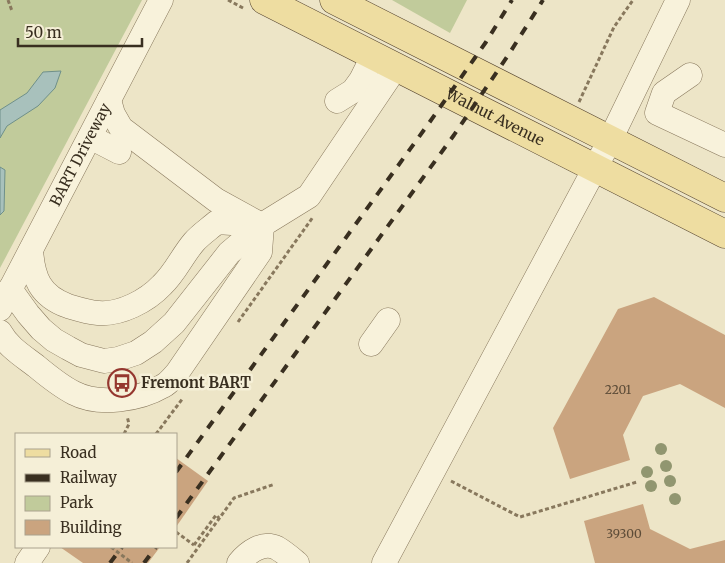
<svg xmlns="http://www.w3.org/2000/svg" width="725" height="563" font-family="Merriweather,serif">
<style>
.green{fill:#c1cb9b}
.water{fill:#a8c1bc;stroke:#6f908a}
.building{fill:#caa47f}
.lines{fill:none;stroke-linecap:round;stroke-linejoin:round}
.minor-casing{stroke:#88785d;stroke-width:25}
.major-casing{stroke:#574631;stroke-width:29}
.path{stroke:#88785d;stroke-width:3;stroke-dasharray:4 2.5;stroke-linecap:butt}
.minor{stroke:#f8f2db;stroke-width:24}
.major{stroke:#eedda1;stroke-width:28}
.rail{stroke:#392f20;stroke-width:4;stroke-dasharray:9 9;stroke-linecap:butt}
.tree{fill:#919670}
.labels{text-anchor:middle;stroke-width:5;stroke-linejoin:round;paint-order:stroke}
.number-label{font-size:12px;fill:#5d4c38}
.street-label{font-size:15px;fill:#392f20;stroke:#f5efd7}
.poi-label{font-size:15px;font-weight:bold;fill:#392f20;stroke:#f5efd7;text-anchor:start}
</style>
<rect width="100%" height="100%" fill="#ede5c7"/>
<g class="green">
<path d="M0 0H142L0 268Z"/>
<path d="M392 0H467L450 33Z"/>
</g>
<g class="water">
<path d="M61 71 55 88 38 106 7 126 0 138V110L27 93 43 72Z"/>
<path d="M0 167 5 170 4 211 0 215Z"/>
</g>
<g class="building">
<path d="M654 297 725 335V408L680 384 643 396 623 435 630 460 570 479 553 428 618 309Z"/>
<path d="M176 458 208 481 176 527Z"/>
<path d="M643 504 650 529 690 549 725 540V563H595L584 521Z"/>
<path d="M60 547H160L148 563H83Z"/>
</g>
<g class="lines">
<defs>
<g id="minor">
<path d="M690 75 664 93 657 113 725 145"/>
<path d="M109 100 113 114 121 128 216 200 256 222"/>
<path d="M337 101 353 91 361 80 373 56"/>
<path d="M90 137 119 152"/>
<path d="M31 250C33 278 40 296 68 306 78 309 87 312 98 313 120 315 147 301 162 285 175 273 182 256 194 242 200 235 209 229 217 222L262 225"/>
<path d="M10 289 28 314 41 329 54 340 68 348 81 355 104 361 118 359 136 353 153 342 174 323 229 253 262 225 309 196 396 67"/>
<path id="s1" d="M0 309 161 0"/>
<path d="M0 332C8 347 23 356 36 366 48 376 60 386 74 393 99 406 139 400 163 386 169 383 173 377 177 373L260 252 262 225"/>
<path d="M371 344 388 320"/>
<path d="M27 563 38 547"/>
<path d="M239 563C248 552 263 541 277 548 284 552 291 558 297 563"/>
<path d="M384 563 610 140 678 0"/>
</g>
<g id="major">
<path id="s2" d="M264 0 725 234"/>
<path d="M334 0 725 198"/>
</g>
</defs>
<use href="#minor" class="minor-casing"/>
<use href="#major" class="major-casing"/>
<g class="path">
<path d="M8 0 12 11"/>
<path d="M228 0 245 9"/>
<path d="M579 102 614 27 633 0"/>
<path d="M238 322 313 217"/>
<path d="M124 434 129 424 127 416"/>
<path d="M156 434 183 398"/>
<path d="M451 481 520 517 637 482"/>
<path d="M176 532 194 545"/>
<path d="M194 545 216 515 219 518"/>
<path d="M111 547 132 563"/>
<path d="M187 563 234 498 275 484"/>
</g>
<use href="#minor" class="minor"/>
<use href="#major" class="major"/>
<g class="rail">
<path d="M176 472 429 123 486 42 512 0"/>
<path d="M176 518 454 135 509 54 543 0"/>
<path d="M110 563 122 547"/>
<path d="M144 563 156 547"/>
</g>
</g>
<g class="tree">
<circle cx="661" cy="449" r="6"/>
<circle cx="666" cy="466" r="6"/>
<circle cx="647" cy="472" r="6"/>
<circle cx="670" cy="481" r="6"/>
<circle cx="651" cy="486" r="6"/>
<circle cx="675" cy="499" r="6"/>
</g>
<defs>
<symbol id="bus-ring" viewBox="-11 -11 22 22"><circle r="9.5" fill="#f5efd7" stroke="#95372f" stroke-width="1.5"/><path d="M-5-6H5V4H4V6H2V4H-2V6H-4V4H-5ZM-3.5-4V0h7V-4ZM-3.5 1.2v1.5H-2V1.2ZM2 1.2v1.5H3.5V1.2Z" fill="#95372f"/></symbol>
</defs>
<g fill-rule="evenodd">
<use href="#bus-ring" x="106" y="367" width="32" height="32"/>
</g>
<g class="labels">
<g class="number-label">
<text x="618" y="394">2201</text>
<text x="624" y="538">39300</text>
</g>
<g class="street-label">
<text dy="5" stroke="none"><textPath href="#s2" startOffset="259">Walnut Avenue</textPath></text>
<text dy="5" stroke="none"><textPath href="#s1" startOffset="174">BART Driveway</textPath></text>
</g>
<g class="poi-label">
<text x="141" y="388">Fremont BART</text>
</g>
</g>
<rect x="15" y="433" width="162" height="115" fill="#f5efd7" stroke="#aaa28e"/>
<rect x="25" y="449" width="25" height="8" fill="#eedda1" stroke="#aaa28e"/>
<text x="60" y="458" font-size="15" fill="#392f20">Road</text>
<rect x="25" y="474" width="25" height="8" fill="#392f20" stroke="#aaa28e"/>
<text x="60" y="483" font-size="15" fill="#392f20">Railway</text>
<rect x="25" y="496" width="25" height="15" fill="#c1cb9b" stroke="#aaa28e"/>
<text x="60" y="508" font-size="15" fill="#392f20">Park</text>
<rect x="25" y="520" width="25" height="15" fill="#caa47f" stroke="#aaa28e"/>
<text x="60" y="533" font-size="15" fill="#392f20">Building</text>
<path d="M18 38v8h124v-8" fill="none" stroke="#392f20" stroke-width="2.5"/>
<text x="25" y="38" font-size="15" fill="#392f20" stroke="#f5efd7" stroke-width="4" paint-order="stroke">50 m</text>
</svg>
